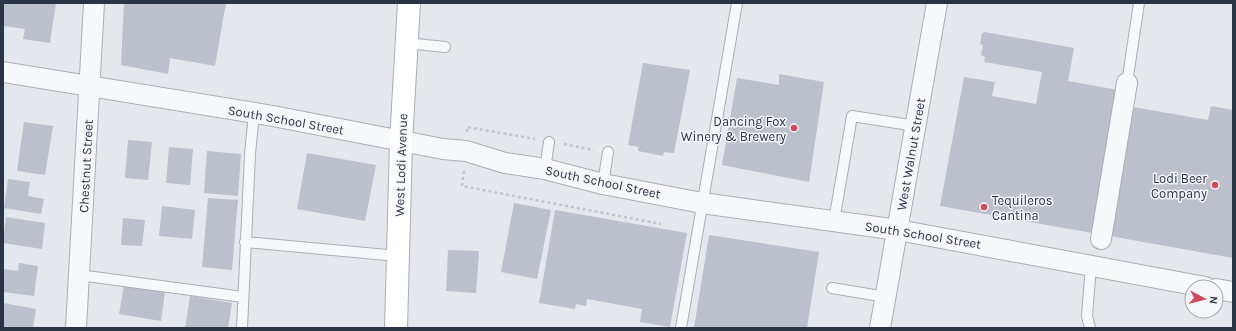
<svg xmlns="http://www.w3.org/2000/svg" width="1236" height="331" font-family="Karla,sans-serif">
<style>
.building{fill:#bbc0ca}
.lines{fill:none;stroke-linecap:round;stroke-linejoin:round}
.lane-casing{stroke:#a9aeb7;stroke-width:12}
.street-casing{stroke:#a9aeb7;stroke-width:22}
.secondary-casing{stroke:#a9aeb7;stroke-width:24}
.path{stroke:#c2c5cb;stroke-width:2.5;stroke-dasharray:3 3;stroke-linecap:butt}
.lane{stroke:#f7f8fa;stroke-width:10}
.street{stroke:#f7f8fa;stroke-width:20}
.secondary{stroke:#fff;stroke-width:22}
.poi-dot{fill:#d1495b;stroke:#f4f6f9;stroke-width:1.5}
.labels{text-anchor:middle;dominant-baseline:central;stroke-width:3;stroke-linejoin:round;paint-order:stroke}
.street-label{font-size:13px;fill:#2b3445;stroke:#f4f6f9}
.poi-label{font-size:13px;fill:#2b3445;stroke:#f4f6f9;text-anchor:end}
</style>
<rect width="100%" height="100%" fill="#e4e7ec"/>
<path class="building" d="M 3,3 L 56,3 L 50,43 L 23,39 L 25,29 L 3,26 Z
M 124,3 L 226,3 L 215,66 L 170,58 L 168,74 L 121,65 Z
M 985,32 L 1074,48 L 1068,81 L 1118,90 L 1092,233 L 940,206 L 964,77 L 995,82 L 992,96 L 1036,104 L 1042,72 L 984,62 L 985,57 L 981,55 L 983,45 L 980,44 L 982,33 Z
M 643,63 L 690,70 L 674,153 L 664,152 L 663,156 L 638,151 L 638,147 L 628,145 Z
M 779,74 L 824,82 L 809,182 L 722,165 L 737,78 L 779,85 Z
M 1211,106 L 1233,110 L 1233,258 L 1110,236 L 1133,107 L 1208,120 Z
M 24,122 L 53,126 L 45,175 L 17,171 Z
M 128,140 L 152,142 L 148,180 L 125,178 Z
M 169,147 L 193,149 L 190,185 L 166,183 Z
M 207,151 L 241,154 L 238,196 L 204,193 Z
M 307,153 L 376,165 L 365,221 L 297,209 Z
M 8,179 L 30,182 L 28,196 L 44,199 L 41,214 L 4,208 Z
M 208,198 L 238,200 L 232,270 L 202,267 Z
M 514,203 L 551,210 L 537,279 L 501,272 Z
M 162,206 L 195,210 L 192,239 L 159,236 Z
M 555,210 L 687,233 L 670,327 L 640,322 L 642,309 L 587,299 L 586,306 L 576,304 L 575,309 L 539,303 Z
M 6,217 L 45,223 L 42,249 L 3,243 Z
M 123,218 L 145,220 L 142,246 L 121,245 Z
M 709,235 L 819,252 L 807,328 L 694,328 Z
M 448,250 L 479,251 L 476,293 L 446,291 Z
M 19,263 L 38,266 L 34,296 L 3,292 L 3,269 L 18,271 Z
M 124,285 L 165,292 L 161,321 L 119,314 Z
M 190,296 L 232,303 L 228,328 L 185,328 Z
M 3,303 L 36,309 L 33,328 L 3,328 Z"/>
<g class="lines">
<g class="lane-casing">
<path id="lane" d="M 406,43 L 445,47
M 1127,83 L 1139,3
M 545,169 L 549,142
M 603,184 L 608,152
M 834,221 L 852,116 L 916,126
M 245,242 L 398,256
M 79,275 L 243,297
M 832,288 L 886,297
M 242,328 L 250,154 L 254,114
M 681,328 L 737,3
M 1090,328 L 1087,316 L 1091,265"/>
</g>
<g class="street-casing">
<path id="street" d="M 3,72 L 273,116 L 443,149 L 466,151 L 505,163 L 545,169 L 603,184 L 702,203 L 898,230 L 1205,287
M 1101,239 L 1127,83
M 1216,289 L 1233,292
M 76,328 L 94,3
M 880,328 L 937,3"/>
</g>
<g class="secondary-casing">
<path id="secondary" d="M 396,328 L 401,142 L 409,3"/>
</g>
<path class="path" d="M 467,132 L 467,127 L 535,139
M 564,144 L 594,150
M 464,171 L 462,186 L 661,224"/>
<use href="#lane" class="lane"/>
<use href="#street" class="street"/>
<use href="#secondary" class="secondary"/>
</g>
<g class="poi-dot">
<circle cx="794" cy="128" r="4"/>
<circle cx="1215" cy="185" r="4"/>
<circle cx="984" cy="207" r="4"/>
</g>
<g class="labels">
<g class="street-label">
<text transform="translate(286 120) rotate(10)">South School Street</text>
<text transform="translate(911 154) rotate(-80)">West Walnut Street</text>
<text transform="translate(401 165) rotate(-88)">West Lodi Avenue</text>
<text transform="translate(86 166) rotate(-87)">Chestnut Street</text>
<text transform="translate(603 182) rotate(12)">South School Street</text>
<text transform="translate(923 235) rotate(9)">South School Street</text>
</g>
<g class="poi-label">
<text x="786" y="121">Dancing Fox<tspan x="786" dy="15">Winery &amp; Brewery</tspan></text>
<text x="1207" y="178">Lodi Beer<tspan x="1207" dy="15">Company</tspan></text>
<text x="992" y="200" text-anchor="start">Tequileros<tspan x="992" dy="15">Cantina</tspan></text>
</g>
</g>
<rect width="1236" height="331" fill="none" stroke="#2b3445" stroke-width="8"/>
<g transform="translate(1204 299) rotate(97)"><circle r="19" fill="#f4f6f9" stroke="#a4a8b1"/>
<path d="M0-3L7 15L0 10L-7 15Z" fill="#d1495b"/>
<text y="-6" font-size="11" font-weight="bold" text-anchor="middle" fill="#2b3445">N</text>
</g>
</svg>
